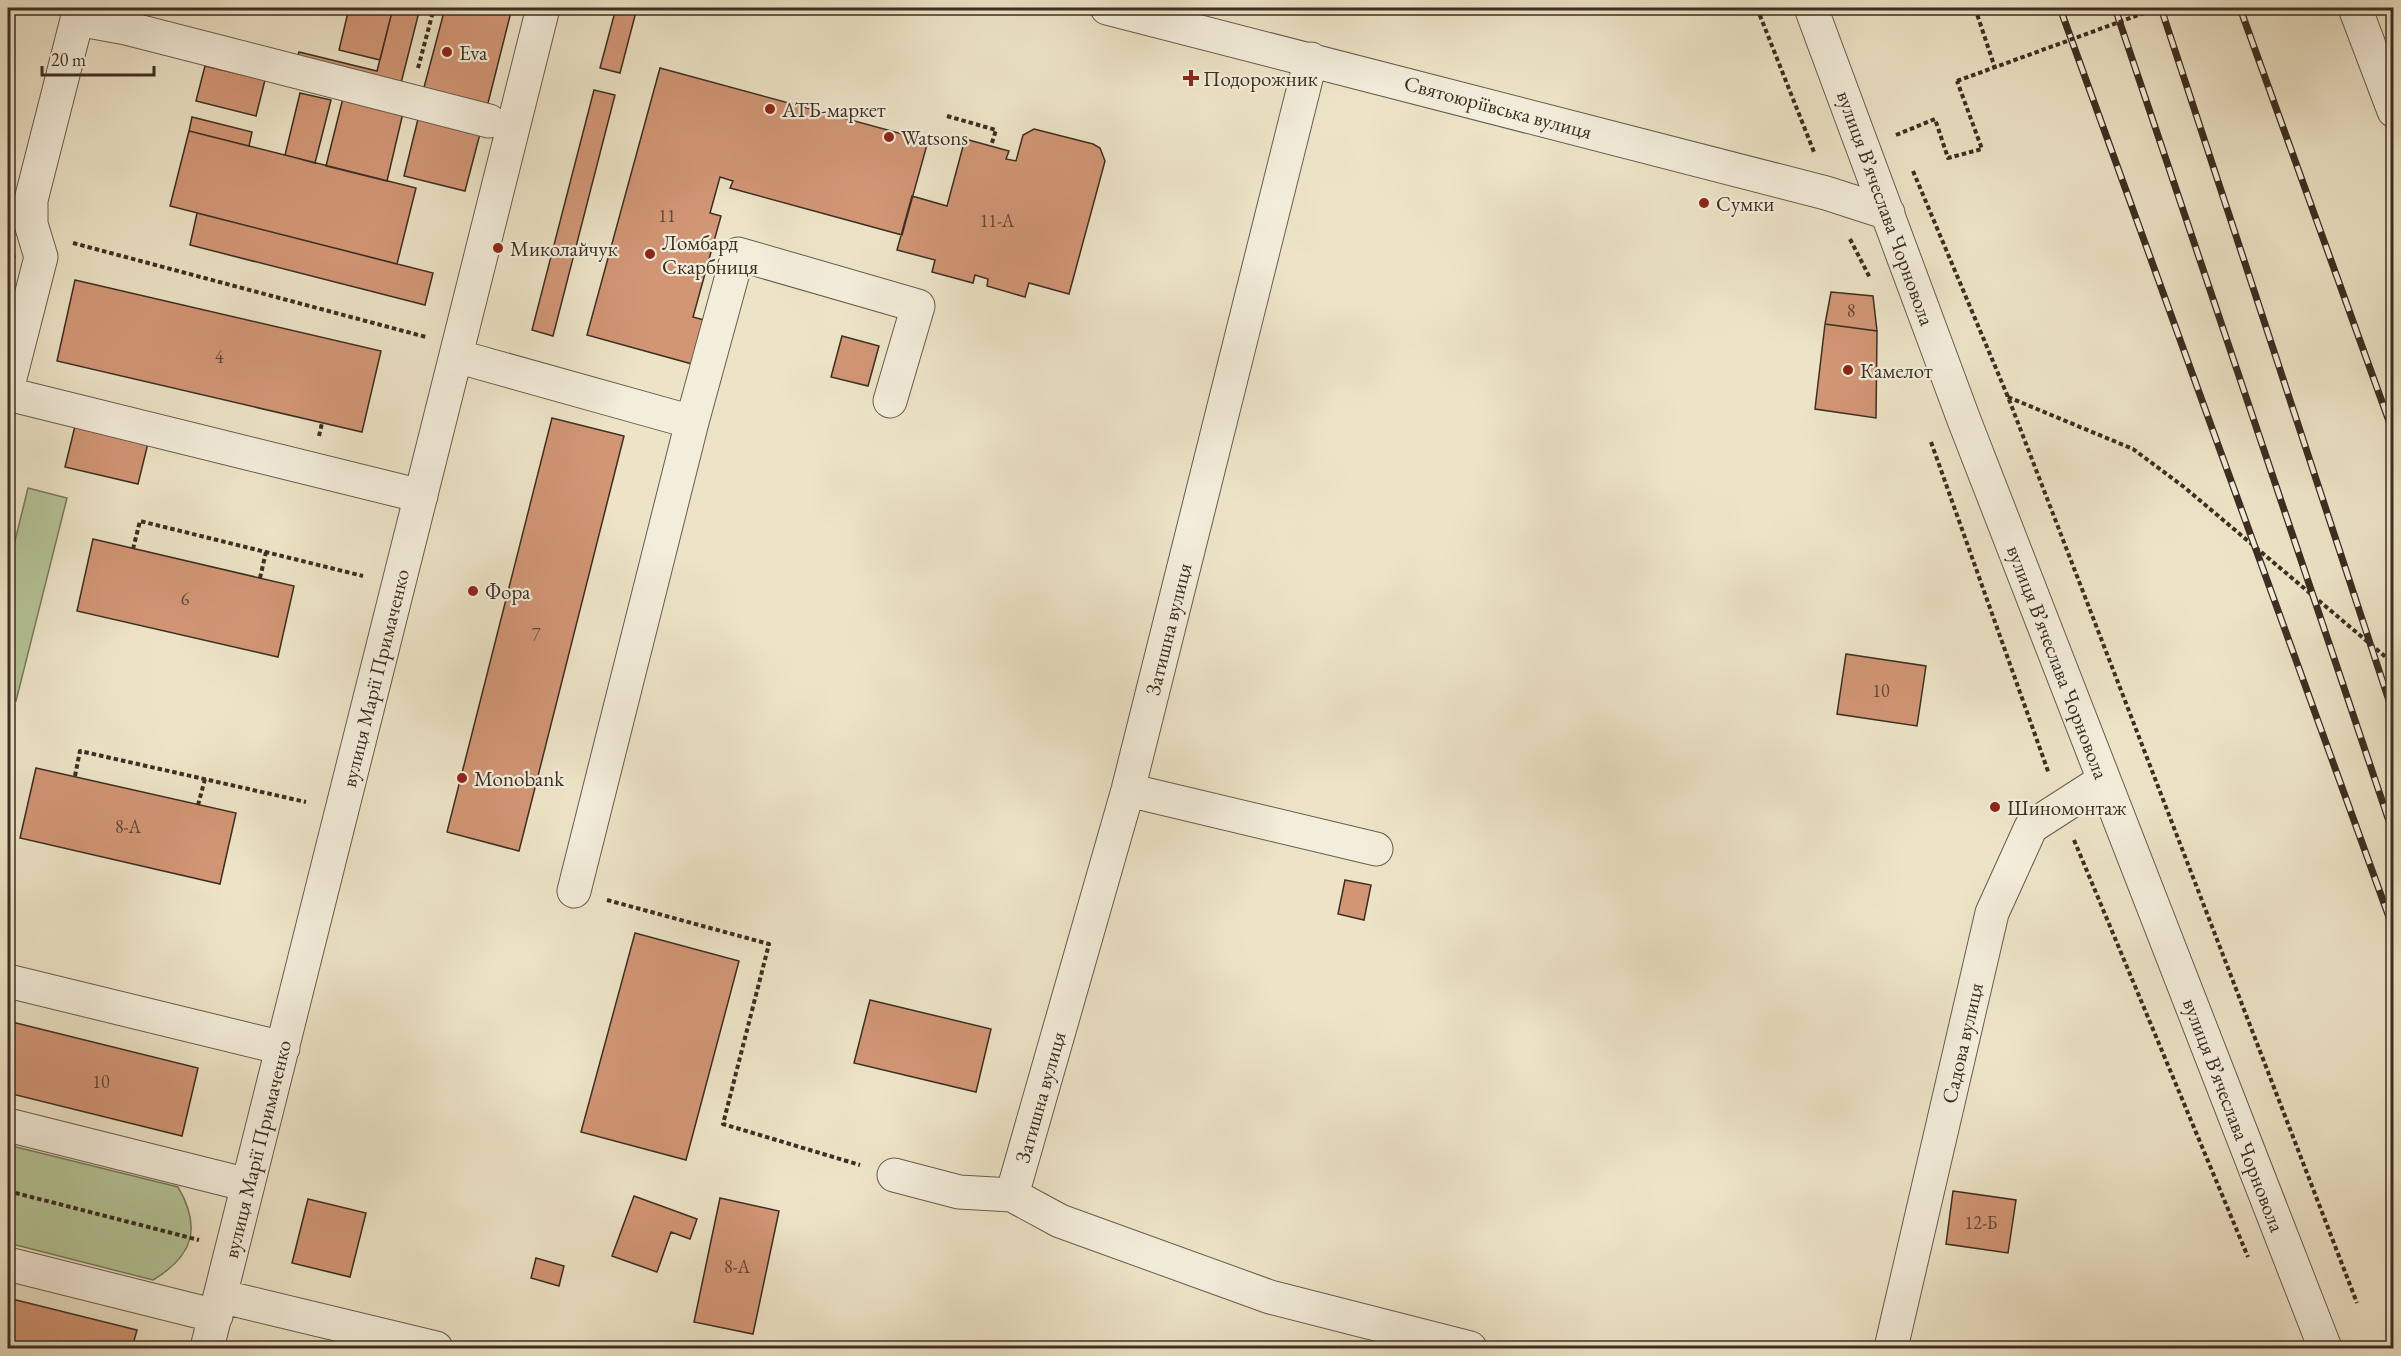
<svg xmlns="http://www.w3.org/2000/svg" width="2401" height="1356" font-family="'EB Garamond',serif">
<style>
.green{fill:#b5c598;stroke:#787a5e;stroke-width:1.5}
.building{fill:#d29675;stroke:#3b2e23;stroke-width:1.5}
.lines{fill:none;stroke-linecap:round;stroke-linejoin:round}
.minor-casing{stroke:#685c4c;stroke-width:35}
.path{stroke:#3b2e23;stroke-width:4;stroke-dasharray:4.5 3;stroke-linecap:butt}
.minor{stroke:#f3eddb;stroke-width:33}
.rail-casing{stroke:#3b2e23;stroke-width:7}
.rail{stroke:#f3eddb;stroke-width:4.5;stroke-dasharray:14;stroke-linecap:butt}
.path-bridge{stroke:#3b2e23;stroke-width:4;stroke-dasharray:4.5 3;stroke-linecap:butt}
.poi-dot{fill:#8f2418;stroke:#f3eddb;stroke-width:2}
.labels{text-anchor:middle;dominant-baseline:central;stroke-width:4.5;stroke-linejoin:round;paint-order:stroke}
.number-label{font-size:18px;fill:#614838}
.poi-label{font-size:21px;fill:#3b2e23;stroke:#f3eddb;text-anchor:start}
.street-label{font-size:21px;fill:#3b2e23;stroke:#f3eddb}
</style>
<rect width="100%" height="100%" fill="#ede4c7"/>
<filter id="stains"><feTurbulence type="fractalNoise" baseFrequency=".00333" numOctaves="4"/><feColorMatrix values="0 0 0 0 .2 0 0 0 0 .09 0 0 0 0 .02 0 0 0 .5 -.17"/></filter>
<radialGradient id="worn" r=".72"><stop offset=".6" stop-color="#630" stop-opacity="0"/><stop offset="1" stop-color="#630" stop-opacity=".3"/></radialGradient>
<path class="green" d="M 28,488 L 67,498 L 16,701 L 8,698 L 8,569 Z
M 8,1145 L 178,1187 C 202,1228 193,1256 153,1280 L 8,1243 Z"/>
<path class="building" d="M 349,8 L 393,8 L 380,60 L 339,50 Z
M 393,8 L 420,8 L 399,91 L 295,65 L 299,52 L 377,71 Z
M 445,8 L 512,8 L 486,111 L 422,95 Z
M 616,8 L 637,8 L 620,73 L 600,68 Z
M 205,66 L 265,80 L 256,116 L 196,101 Z
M 660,68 L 928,141 L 902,235 L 730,188 L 733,181 L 720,177 L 710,213 L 721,216 L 693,317 L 704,320 L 692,364 L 587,335 Z
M 594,90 L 615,95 L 553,336 L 532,330 Z
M 300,93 L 331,100 L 315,163 L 285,155 Z
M 343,98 L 403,113 L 387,181 L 326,166 Z
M 419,115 L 481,130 L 465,191 L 404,176 Z
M 192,117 L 252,132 L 249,146 L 189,131 Z
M 1034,129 L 1093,144 L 1100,148 L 1105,161 L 1069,294 L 1029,283 L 1025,297 L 987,286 L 988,279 L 975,275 L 973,283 L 932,272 L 935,260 L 897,250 L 912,196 L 947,206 L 965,139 L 1009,151 L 1006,159 L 1016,161 L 1023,135 Z
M 189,131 L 416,188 L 397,264 L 170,206 Z
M 197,213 L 433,273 L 425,305 L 190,245 Z
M 8,254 L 15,256 L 8,288 Z
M 75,280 L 381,351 L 362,432 L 57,361 Z
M 1831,292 L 1873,296 L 1877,331 L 1825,324 Z
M 1825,324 L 1877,331 L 1876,418 L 1815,409 Z
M 842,336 L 879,346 L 868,386 L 831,377 Z
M 552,418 L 624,436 L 519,851 L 447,832 Z
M 76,422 L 149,439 L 138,484 L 65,467 Z
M 93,539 L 294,586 L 278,657 L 77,611 Z
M 1846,654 L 1926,666 L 1917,726 L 1837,714 Z
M 36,768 L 236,813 L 220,884 L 20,838 Z
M 1345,880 L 1371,885 L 1364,920 L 1338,914 Z
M 635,933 L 739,961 L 686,1160 L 581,1132 Z
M 870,1000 L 991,1029 L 976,1092 L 854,1063 Z
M 8,1021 L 198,1068 L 182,1136 L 8,1093 Z
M 1953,1191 L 2016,1200 L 2008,1253 L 1946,1244 Z
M 634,1196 L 697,1219 L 690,1239 L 671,1232 L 657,1272 L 612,1256 Z
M 720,1198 L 779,1211 L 753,1334 L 694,1322 Z
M 308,1199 L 366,1213 L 350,1277 L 292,1263 Z
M 536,1258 L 564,1266 L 559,1286 L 531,1278 Z
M 8,1298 L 137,1330 L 132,1348 L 8,1348 Z"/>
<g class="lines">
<g class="minor-casing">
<path id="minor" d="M 1107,8 L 1826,193 L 1888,213
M 1811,8 L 1964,420 L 2325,1348
M 2355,8 L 2394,111
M 77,19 L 126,28 L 489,121
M 456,356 L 692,422 L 574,891
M 8,386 L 41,257 L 31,224 L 31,200 L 80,8
M 8,394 L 421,496
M 692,422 L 738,254 L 918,306 L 890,401
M 1128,790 L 1376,849
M 8,981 L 283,1048
M 8,1125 L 248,1185
M 894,1175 L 959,1192 L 1012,1195 L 1060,1221 L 1270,1297 L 1470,1348
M 1012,1195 L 1128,790 L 1311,59
M 8,1264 L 216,1316
M 220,1296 L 436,1348
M 207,1348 L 543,8
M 1891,1348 L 1992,913 L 2031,827 L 2104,780"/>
</g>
<path class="path" d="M 1757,8 L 1814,152
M 1975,8 L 1995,68
M 2142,8 L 2144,13 L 2160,8
M 418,68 L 434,8
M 947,116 L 996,130 L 991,146
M 1896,135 L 1935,119 L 1948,158 L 1982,149 L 1957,81
M 1913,171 L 2008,397 L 2357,1303
M 1850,239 L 1870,278
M 73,243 L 426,337
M 2008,397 L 2133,449 L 2184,487 L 2394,664
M 319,436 L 322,423
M 1931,442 L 2049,774
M 133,549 L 140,521 L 363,576
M 260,578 L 266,552
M 75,776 L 80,751 L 306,802
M 198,805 L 205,779
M 2074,840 L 2248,1257
M 607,900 L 769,944 L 723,1124 L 860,1165
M 8,1191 L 199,1240"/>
<use href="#minor" class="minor"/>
<g class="rail-casing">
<path id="rail" d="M 2060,8 L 2394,931
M 2115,8 L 2394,836
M 2161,8 L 2394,716
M 2240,8 L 2394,435"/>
</g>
<use href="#rail" class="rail"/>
<path class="path-bridge" d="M 1957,81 L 2144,13"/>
</g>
<g class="poi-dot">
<circle cx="447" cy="52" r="6"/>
<path d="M1188 69h6v6h6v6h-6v6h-6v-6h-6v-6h6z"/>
<circle cx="770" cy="109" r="6"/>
<circle cx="889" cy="137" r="6"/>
<circle cx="1704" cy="203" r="6"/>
<circle cx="498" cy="248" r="6"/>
<circle cx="650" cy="254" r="6"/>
<circle cx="1848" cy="370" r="6"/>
<circle cx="473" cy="591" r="6"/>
<circle cx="462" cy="778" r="6"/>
<circle cx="1995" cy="807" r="6"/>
</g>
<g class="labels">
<g class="number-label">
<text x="667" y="215">11</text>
<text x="997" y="220">11-А</text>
<text x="1851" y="310">8</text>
<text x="219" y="356">4</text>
<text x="185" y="598">6</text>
<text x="536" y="634">7</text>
<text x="1881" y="690">10</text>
<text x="128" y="826">8-А</text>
<text x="101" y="1081">10</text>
<text x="1981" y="1222">12-Б</text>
<text x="737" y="1266">8-А</text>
</g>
<g class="poi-label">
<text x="459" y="52">Eva</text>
<text x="1203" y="78">Подорожник</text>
<text x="782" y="109">АТБ-маркет</text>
<text x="901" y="137">Watsons</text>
<text x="1716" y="203">Сумки</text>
<text x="662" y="242">Ломбард<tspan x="662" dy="24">Скарбниця</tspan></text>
<text x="510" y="248">Миколайчук</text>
<text x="1860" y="370">Камелот</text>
<text x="485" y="591">Фора</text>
<text x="474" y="778">Monobank</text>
<text x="2007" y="807">Шиномонтаж</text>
</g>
<g class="street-label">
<text transform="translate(1498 107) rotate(15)">Святоюріївська вулиця</text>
<text transform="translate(1886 208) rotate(70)">вулиця Вʼячеслава Чорновола</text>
<text transform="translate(1168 629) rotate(-76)">Затишна вулиця</text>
<text transform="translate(2058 662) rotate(69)">вулиця Вʼячеслава Чорновола</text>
<text transform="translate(375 678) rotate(-76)">вулиця Марії Примаченко</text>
<text transform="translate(1962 1043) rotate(-77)">Садова вулиця</text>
<text transform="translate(1040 1097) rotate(-74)">Затишна вулиця</text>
<text transform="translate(2234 1115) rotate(69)">вулиця Вʼячеслава Чорновола</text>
<text transform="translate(257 1149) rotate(-76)">вулиця Марії Примаченко</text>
</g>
</g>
<rect width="2401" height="1356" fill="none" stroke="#ede4c7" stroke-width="30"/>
<rect x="9" y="9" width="2383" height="1338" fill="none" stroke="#3b2e23" stroke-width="3"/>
<rect x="15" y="15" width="2371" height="1326" fill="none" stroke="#3b2e23" stroke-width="1.5"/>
<path d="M42 66v9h112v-9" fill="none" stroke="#3b2e23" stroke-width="3"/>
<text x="51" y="66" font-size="18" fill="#3b2e23" stroke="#f3eddb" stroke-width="4.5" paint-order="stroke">20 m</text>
<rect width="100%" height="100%" filter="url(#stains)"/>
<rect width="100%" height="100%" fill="url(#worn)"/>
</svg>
